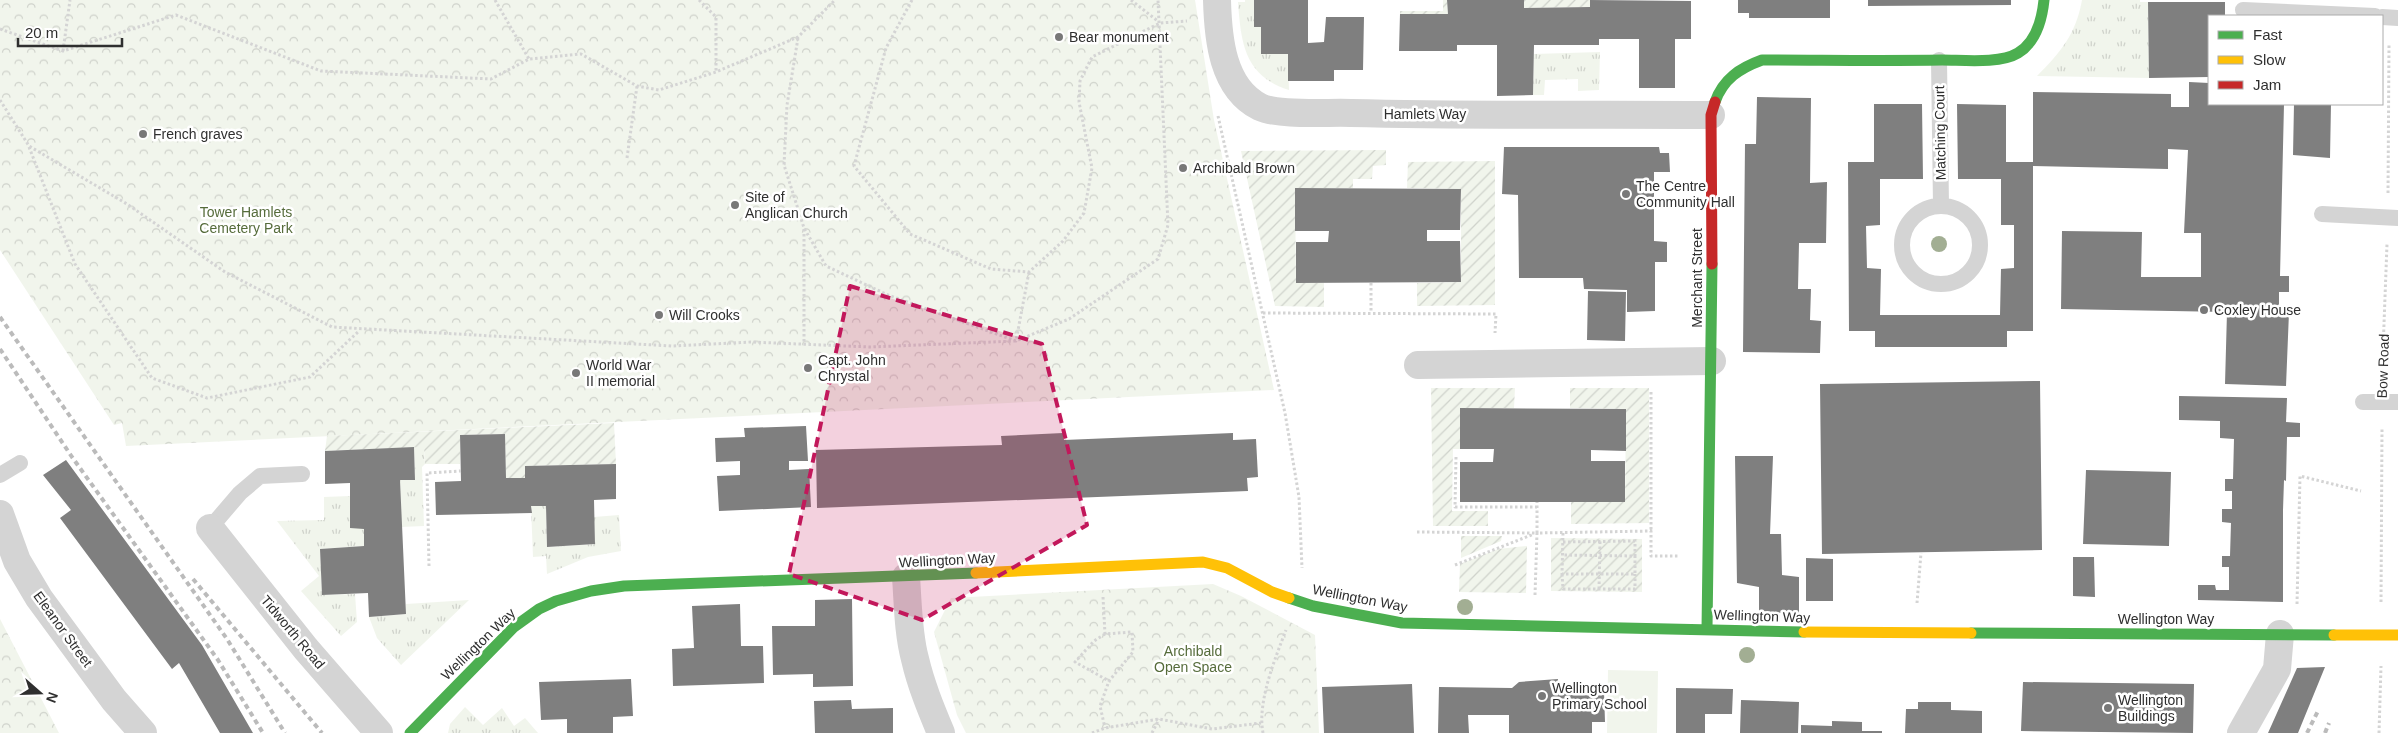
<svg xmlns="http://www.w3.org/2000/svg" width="2398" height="733" font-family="Helvetica,sans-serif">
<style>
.grass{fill:url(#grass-tufts)}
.park{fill:url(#park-crowns)}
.garden{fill:url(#garden-furrows)}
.pitch{fill:#f1f5ec}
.building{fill:#7f7f7f}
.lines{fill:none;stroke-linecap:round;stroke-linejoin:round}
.path{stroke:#d4d4d4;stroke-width:3;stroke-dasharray:2.5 2.5;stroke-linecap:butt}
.lane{stroke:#d4d4d4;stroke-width:16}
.street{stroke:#d4d4d4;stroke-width:28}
.fast{stroke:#4caf50;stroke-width:11}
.slow{stroke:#ffc107;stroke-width:11}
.jam{stroke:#c62828;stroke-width:11}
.rail{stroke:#bbb;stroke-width:4;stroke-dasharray:5 4;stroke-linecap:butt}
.tree{fill:#a2ae93}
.marked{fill:#c2185b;fill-opacity:0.2;stroke:#c2185b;stroke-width:4;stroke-dasharray:10 6;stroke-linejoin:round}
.poi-dot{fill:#787878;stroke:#fff;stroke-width:2}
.labels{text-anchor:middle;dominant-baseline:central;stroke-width:5;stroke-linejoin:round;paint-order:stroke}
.poi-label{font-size:14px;fill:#2f2f2f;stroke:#fff;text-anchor:start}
.street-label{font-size:14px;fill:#2f2f2f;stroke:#fff}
.park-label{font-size:14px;fill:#566c3b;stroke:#fff}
</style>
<defs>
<pattern id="grass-tufts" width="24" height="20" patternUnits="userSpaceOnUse" patternTransform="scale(1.25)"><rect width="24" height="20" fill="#f1f5ec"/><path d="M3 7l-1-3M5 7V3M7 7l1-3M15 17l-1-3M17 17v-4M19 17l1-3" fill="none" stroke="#cfd2cb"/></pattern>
<pattern id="park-crowns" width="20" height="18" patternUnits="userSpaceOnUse" patternTransform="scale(1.25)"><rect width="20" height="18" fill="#f1f5ec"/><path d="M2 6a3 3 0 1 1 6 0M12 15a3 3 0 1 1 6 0" fill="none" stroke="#cfd2cb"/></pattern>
<pattern id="garden-furrows" width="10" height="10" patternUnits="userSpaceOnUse" patternTransform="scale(1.25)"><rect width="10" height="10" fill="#f1f5ec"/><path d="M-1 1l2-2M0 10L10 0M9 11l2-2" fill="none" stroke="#cfd2cb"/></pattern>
</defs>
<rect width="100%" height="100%" fill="#fff"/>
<path class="grass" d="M 1245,0 L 1254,0 L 1254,27 L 1261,27 L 1261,54 L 1288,54 L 1289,90 C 1245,76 1241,44 1238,2 L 1245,2 Z
M 2082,0 L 2140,0 L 2140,2 L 2148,2 L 2149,78 L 2037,76 C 2061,52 2076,34 2082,0 Z
M 1600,52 L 1599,90 L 1578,91 L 1578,79 L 1545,80 L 1544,95 L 1533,95 L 1534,54 Z
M 414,447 L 424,447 L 425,464 L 422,467 L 424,526 L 401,527 L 400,480 L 415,480 Z
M 350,496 L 364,529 L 364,546 L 320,549 L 322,595 L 355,594 L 357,622 L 341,636 L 301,591 L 319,576 L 277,521 L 324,520 L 324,497 Z
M 531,506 L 546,506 L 547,547 L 595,544 L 594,517 L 619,515 L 621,551 L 588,557 L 547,574 L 546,556 L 533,557 Z
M 469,600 L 401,665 L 377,638 L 369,617 L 406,614 L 406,604 Z
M 465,707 L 483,725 L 502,708 L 514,726 L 525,718 L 538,733 L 448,733 L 450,724 Z"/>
<path class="park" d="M 0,0 L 1195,0 L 1214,120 L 1274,390 L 126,446 L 122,423 L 114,425 L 0,250 Z
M 1213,584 L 1241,596 L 1315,635 L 1319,733 L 966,733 L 957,715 L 934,632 L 951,598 Z
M 0,619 L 59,733 L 0,733 Z"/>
<path class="garden" d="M 1443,0 L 1447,0 L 1448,14 L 1400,14 L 1400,11 L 1443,11 Z
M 1524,0 L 1590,0 L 1590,7 L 1524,8 Z
M 1386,150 L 1386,165 L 1373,166 L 1372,179 L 1353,179 L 1353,188 L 1295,188 L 1296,283 L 1324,283 L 1324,307 L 1275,306 L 1241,151 Z
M 1495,161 L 1495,305 L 1417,306 L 1417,283 L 1461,282 L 1461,189 L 1407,188 L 1408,162 Z
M 1431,388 L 1515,388 L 1514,408 L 1460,408 L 1460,449 L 1453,449 L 1452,511 L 1488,511 L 1488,526 L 1433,526 Z
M 1570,388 L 1649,388 L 1649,523 L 1571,524 L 1571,502 L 1625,502 L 1626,409 L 1570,408 Z
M 614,423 L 616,464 L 526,466 L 525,478 L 506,478 L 505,434 L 460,435 L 460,464 L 425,464 L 424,447 L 325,451 L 327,436 Z
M 1461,536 L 1502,536 L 1501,541 L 1461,558 Z
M 1551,538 L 1642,539 L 1642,592 L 1551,591 Z
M 1527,546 L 1526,593 L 1459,592 L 1460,564 L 1498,549 Z"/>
<path class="pitch" d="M 1608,670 L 1658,671 L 1657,733 L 1607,733 Z"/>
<path class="building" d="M 1254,0 L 1308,0 L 1308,43 L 1324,42 L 1326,17 L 1364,17 L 1363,70 L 1334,70 L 1334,81 L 1288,81 L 1288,54 L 1261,54 L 1261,27 L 1254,27 Z
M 1447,0 L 1524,0 L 1524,8 L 1590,7 L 1590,0 L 1691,1 L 1691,39 L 1675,39 L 1675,88 L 1639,88 L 1639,39 L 1599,39 L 1599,45 L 1534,45 L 1533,95 L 1497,96 L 1497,45 L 1457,45 L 1457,51 L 1399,51 L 1400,14 L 1448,14 Z
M 1738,0 L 1830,0 L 1830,18 L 1749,18 L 1749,13 L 1738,13 Z
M 1868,0 L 2011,0 L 2011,5 L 1868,6 Z
M 2148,2 L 2225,2 L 2225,16 L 2209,16 L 2209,77 L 2149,78 Z
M 2189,82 L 2209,83 L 2209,104 L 2284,104 L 2280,276 L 2289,276 L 2289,292 L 2279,292 L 2279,311 L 2289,312 L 2286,386 L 2225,384 L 2227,312 L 2061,309 L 2062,231 L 2142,232 L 2141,277 L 2201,277 L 2201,233 L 2184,233 L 2188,150 L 2168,149 L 2168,169 L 2033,166 L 2033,331 L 2007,331 L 2007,347 L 1875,347 L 1875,331 L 1849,331 L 1848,162 L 1874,162 L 1874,104 L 1922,104 L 1923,179 L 1880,179 L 1880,225 L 1866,226 L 1867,268 L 1881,269 L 1880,315 L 2000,315 L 2001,269 L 2014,268 L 2014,225 L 2001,225 L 2001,179 L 1958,179 L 1957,104 L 2006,105 L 2006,162 L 2033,162 L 2033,92 L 2171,94 L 2171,107 L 2189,107 Z
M 1757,97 L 1811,98 L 1810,183 L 1827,182 L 1826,243 L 1799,243 L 1798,289 L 1811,289 L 1810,320 L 1821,321 L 1820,353 L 1743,352 L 1745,144 L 1756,144 Z
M 2294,104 L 2331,104 L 2330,158 L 2293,155 Z
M 1504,147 L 1659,147 L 1660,153 L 1669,153 L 1670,172 L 1654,172 L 1654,241 L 1667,242 L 1667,262 L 1655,262 L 1655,311 L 1627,312 L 1627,290 L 1584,289 L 1583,278 L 1519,278 L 1518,195 L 1502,194 Z
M 1295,188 L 1461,189 L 1460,230 L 1427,230 L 1427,241 L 1460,241 L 1461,282 L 1296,283 L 1296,242 L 1328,242 L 1329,231 L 1295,231 Z
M 1588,291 L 1626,292 L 1625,341 L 1587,340 Z
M 2040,381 L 2042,550 L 1822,554 L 1820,384 Z
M 2179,396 L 2287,398 L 2286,422 L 2300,423 L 2300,437 L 2287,437 L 2286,481 L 2284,480 L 2283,510 L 2283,602 L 2198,600 L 2198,585 L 2215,585 L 2216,590 L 2229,590 L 2229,567 L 2222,567 L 2222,556 L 2230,556 L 2231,523 L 2222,522 L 2222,509 L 2232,509 L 2232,491 L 2225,491 L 2225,479 L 2233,479 L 2234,439 L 2220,438 L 2220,421 L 2179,420 Z
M 1460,408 L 1626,409 L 1626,451 L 1591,450 L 1591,461 L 1625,461 L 1625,502 L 1460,502 L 1460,462 L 1493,462 L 1494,449 L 1460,449 Z
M 806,426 L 808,461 L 789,461 L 789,470 L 809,469 L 811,507 L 719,511 L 717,476 L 740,475 L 740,461 L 716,462 L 715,438 L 745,437 L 744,428 Z
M 1063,433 L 1064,440 L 1233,433 L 1233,440 L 1256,439 L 1258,477 L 1247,478 L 1248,491 L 817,508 L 816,450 L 1002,445 L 1001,436 Z
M 505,434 L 506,478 L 525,478 L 525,466 L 616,464 L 616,499 L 594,500 L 595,544 L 547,547 L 546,506 L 531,506 L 532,513 L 436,515 L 435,482 L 461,481 L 460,435 Z
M 414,447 L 415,480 L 400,480 L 406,614 L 369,617 L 368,593 L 322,595 L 320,549 L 364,546 L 364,529 L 350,528 L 350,483 L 325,484 L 325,451 Z
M 1735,456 L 1773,456 L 1770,534 L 1781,534 L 1782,575 L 1799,577 L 1799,614 L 1759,611 L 1759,587 L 1737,583 Z
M 66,460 L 202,645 L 253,733 L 220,733 L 179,663 L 172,669 L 60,518 L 71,510 L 43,475 Z
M 2086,470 L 2171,472 L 2169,546 L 2083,544 Z
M 2073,557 L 2094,557 L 2095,597 L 2073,596 Z
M 1806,558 L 1833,559 L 1833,601 L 1806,601 Z
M 852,599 L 853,686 L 813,687 L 813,674 L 773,675 L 772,626 L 815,626 L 815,600 Z
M 740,604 L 741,646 L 763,646 L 764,683 L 673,686 L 672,649 L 694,648 L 692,606 Z
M 2325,667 L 2298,733 L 2268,733 L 2297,668 Z
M 631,679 L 633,716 L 613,717 L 613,733 L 567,733 L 567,719 L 541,720 L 539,682 Z
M 1558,679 L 1557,689 L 1604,691 L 1605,722 L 1592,722 L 1592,733 L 1509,733 L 1509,715 L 1468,715 L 1469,733 L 1438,733 L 1439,687 L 1512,688 L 1519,682 Z
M 2023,682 L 2194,684 L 2193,733 L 2021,731 Z
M 1412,684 L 1414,733 L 1324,733 L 1322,687 Z
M 1676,688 L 1733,689 L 1732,714 L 1705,714 L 1705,733 L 1676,733 Z
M 851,700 L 852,709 L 893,708 L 893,733 L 815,733 L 814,701 Z
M 1741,700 L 1799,702 L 1798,733 L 1740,733 Z
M 1918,702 L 1951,702 L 1951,710 L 1982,711 L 1982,733 L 1905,733 L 1906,709 L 1918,709 Z
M 1832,721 L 1862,722 L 1862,731 L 1882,731 L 1882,733 L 1801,733 L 1801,725 L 1832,726 Z"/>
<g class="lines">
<path class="path" d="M 495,0 L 529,59
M 699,0 L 716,17 L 716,72
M 912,0 L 886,48 L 854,166 L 910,234 L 991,269 L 1029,272 L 1063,241 L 1084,213 L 1092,168 L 1079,102 L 1080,81 L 1092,57 L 1160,23 L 1187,21
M 1131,0 L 1159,22
M 0,29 L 63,51 L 176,15 L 321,71 L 491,79 L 529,59 L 581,54 L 637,86 L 659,90 L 716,72 L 798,37 L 835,0
M 798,38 L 787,105 L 784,165 L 804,228 L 826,266 L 888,295 L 1016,341 L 1029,272
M 63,51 L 70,0
M 0,100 L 29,146 L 127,204 L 225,272 L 332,327 L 672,346 L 751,342 L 870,347 L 1016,341 L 1069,319 L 1158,259 L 1168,225 L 1158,0
M 1218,116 L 1285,413 L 1299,497 L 1302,568
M 29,147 L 75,264 L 152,378 L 207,398 L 310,377 L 359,331
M 627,158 L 637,86
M 2388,193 L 2389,44
M 804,229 L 804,344
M 1371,283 L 1371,313
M 1263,313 L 1496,314 L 1495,333
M 2382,377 L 2387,244
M 1651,392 L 1651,531
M 1456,457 L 1455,507 L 1537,507
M 1417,532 L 1537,533 L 1537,502
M 1563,533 L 1562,574 L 1635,574 L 1635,556 L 1563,555
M 1563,542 L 1635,541 L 1635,556
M 1455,565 L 1534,534
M 429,566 L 427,473 L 461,471
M 1562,574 L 1563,589 L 1635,589 L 1635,574
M 1599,589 L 1600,541
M 1535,595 L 1537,533 L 1651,531 L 1651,556 L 1678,556
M 1103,597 L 1105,634 L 1132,632 L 1133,652 L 1109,681 L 1100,706 L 1105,728
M 2381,602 L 2382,429
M 1917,603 L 1921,553
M 2297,604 L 2300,476 L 2361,491
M 1105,634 L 1094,641 L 1075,662 L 1109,681
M 1092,733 L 1105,728 L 1159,719 L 1212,729 L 1261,723
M 1152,733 L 1159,719
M 1263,733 C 1257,702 1275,659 1286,630
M 2379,733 L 2381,666"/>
<path class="lane" d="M 2243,10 L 2375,16
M 2382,17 L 2398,18
M 1939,60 L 1941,206
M1902 245a39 39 0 1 1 78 0a39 39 0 1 1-78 0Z
M 2322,214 L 2398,218
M 2363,402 L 2398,402
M 0,475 L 20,463
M 210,528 L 240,493 L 260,476 L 302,474"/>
<path class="street" d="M 1217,0 C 1218,38 1222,88 1260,107 C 1279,116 1329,112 1351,113 C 1471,116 1591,114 1711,115
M 1418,365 L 1712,361
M 0,514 L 17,561 L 39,598 L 114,700 L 143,733
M 210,528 L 306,649 L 379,733
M 906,577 C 908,604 908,633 915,659 C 921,685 931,709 941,733
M 2241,733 L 2277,669 L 2280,634"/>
<path class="fast" d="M 1715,102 C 1723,79 1740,68 1762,60 C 1822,60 1882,61 1942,60 C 1963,60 2000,64 2018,53 C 2036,42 2042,20 2044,0
M 1289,598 L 1313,606 L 1402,623 L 1804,632
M 1707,629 L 1712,264
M 1971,633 L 2334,635
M 410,733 L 514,627 L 539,609 L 556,601 L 591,591 L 624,586 L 976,573"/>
<path class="slow" d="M 976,573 L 1203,562 L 1227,568 L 1272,592 L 1289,598
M 1804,632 L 1971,633
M 2334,635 L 2398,635"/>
<path class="jam" d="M 1712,264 L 1711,115 L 1715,102"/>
<path class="rail" d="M 0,317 L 227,639 L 285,733
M 0,349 L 72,457 L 218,660 L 263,733
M 193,579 L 322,733
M 2307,733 L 2318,711
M 2325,733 L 2329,723"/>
</g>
<g class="tree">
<circle cx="1939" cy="244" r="8"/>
<circle cx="1465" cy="607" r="8"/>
<circle cx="1747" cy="655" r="8"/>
</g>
<path class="marked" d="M 850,286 L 1042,344 L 1087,525 L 922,620 L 789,574 Z"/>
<g class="poi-dot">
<circle cx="1059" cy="37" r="5"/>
<circle cx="143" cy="134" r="5"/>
<circle cx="1183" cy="168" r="5"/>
<circle cx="1626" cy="194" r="5"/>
<circle cx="735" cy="205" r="5"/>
<circle cx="2204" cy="310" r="5"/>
<circle cx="659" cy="315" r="5"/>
<circle cx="808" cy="368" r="5"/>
<circle cx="576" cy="373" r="5"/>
<circle cx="1542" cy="696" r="5"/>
<circle cx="2108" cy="708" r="5"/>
</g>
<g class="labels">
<g class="poi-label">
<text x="1069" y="37">Bear monument</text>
<text x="153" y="134">French graves</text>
<text x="1193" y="168">Archibald Brown</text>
<text x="1636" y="186">The Centre<tspan x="1636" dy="16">Community Hall</tspan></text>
<text x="745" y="197">Site of<tspan x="745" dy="16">Anglican Church</tspan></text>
<text x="2214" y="310">Coxley House</text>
<text x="669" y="315">Will Crooks</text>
<text x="818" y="360">Capt. John<tspan x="818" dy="16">Chrystal</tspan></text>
<text x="586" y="365">World War<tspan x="586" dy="16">II memorial</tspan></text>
<text x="1552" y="688">Wellington<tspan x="1552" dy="16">Primary School</tspan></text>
<text x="2118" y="700">Wellington<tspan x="2118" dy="16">Buildings</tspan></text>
</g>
<g class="street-label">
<text x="1425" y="114">Hamlets Way</text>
<text transform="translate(1940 133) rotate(-91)">Matching Court</text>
<text transform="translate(1697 278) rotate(-90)">Merchant Street</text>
<text transform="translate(2383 366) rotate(-88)">Bow Road</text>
<text transform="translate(947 560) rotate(-3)">Wellington Way</text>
<text transform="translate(1360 598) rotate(11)">Wellington Way</text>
<text transform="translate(1762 616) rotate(2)">Wellington Way</text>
<text x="2166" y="619">Wellington Way</text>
<text transform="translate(63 629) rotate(54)">Eleanor Street</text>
<text transform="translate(293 632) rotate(50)">Tidworth Road</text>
<text transform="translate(478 644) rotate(-44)">Wellington Way</text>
</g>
<g class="park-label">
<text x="246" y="212">Tower Hamlets<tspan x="246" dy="16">Cemetery Park</tspan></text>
<text x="1193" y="651">Archibald<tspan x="1193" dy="16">Open Space</tspan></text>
</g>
</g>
<rect x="2208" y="15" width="175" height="90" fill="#ffffff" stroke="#acacac"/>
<rect x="2218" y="31" width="25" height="8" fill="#4caf50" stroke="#acacac"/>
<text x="2253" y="40" font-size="15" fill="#2f2f2f">Fast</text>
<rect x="2218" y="56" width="25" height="8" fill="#ffc107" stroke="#acacac"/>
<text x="2253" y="65" font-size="15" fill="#2f2f2f">Slow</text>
<rect x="2218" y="81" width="25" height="8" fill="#c62828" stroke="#acacac"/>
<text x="2253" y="90" font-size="15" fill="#2f2f2f">Jam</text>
<g transform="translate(40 693) rotate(110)" stroke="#ffffff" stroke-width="4" paint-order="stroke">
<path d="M0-4L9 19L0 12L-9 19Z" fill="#2f2f2f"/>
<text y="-8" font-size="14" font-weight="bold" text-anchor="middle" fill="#2f2f2f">N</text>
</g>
<path d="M18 38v8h104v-8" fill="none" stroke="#2f2f2f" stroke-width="2.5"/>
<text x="25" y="38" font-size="15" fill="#2f2f2f" stroke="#ffffff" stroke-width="4" paint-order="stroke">20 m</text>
</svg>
